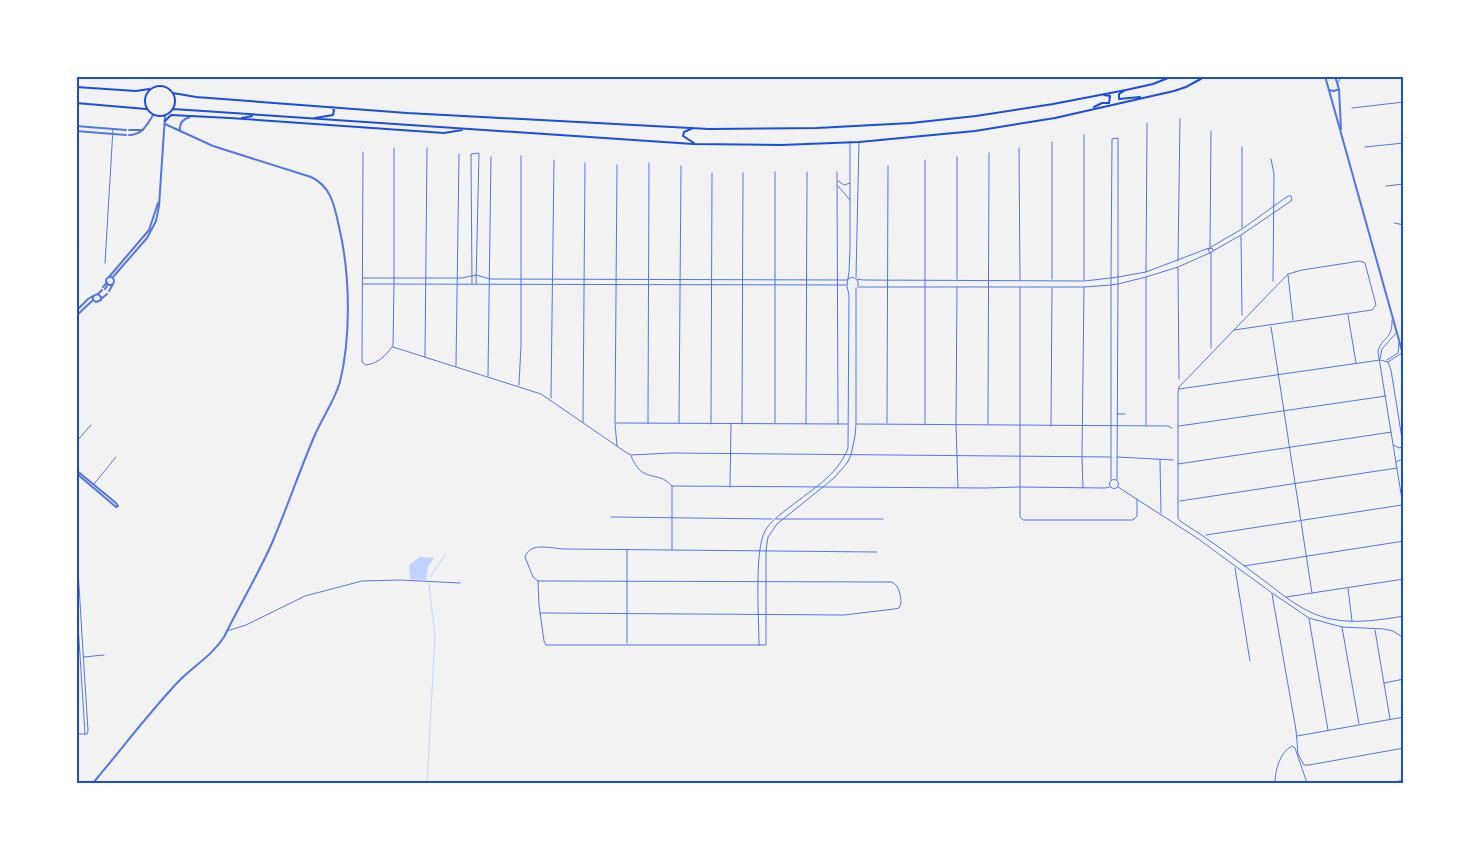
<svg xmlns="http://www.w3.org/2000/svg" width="1480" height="859" font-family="Manrope,sans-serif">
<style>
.water{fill:#bfd3fe}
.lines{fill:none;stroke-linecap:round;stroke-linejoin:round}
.stream{stroke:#bfd3fe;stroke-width:1}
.minor{stroke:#5277de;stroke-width:1}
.tertiary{stroke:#5277de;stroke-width:2}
.primary{stroke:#1d4ed8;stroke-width:2}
.neatline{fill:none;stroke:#1d4ed8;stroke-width:2}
</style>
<rect width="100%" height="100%" fill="#f2f2f2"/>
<path class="water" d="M 420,557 L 434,558 L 428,567 L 426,580 L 410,579 L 409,565 Z"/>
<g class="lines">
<path class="stream" d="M 430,577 L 445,555
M 427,783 L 435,636 L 429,585"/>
<path class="minor" d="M 1337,84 L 1342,76
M 1352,108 L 1404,102
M 1084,135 L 1084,280
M 1242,147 L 1242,228
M 1365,147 L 1404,143
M 1019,148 L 1020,280
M 363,152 L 362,362 L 366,365 C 379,363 385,356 392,347
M 957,157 L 957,279
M 1271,159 L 1274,174 L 1273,281
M 617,165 L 615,423 L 617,446
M 775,172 L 775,423
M 837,172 L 838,424
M 838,181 L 844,185 L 850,183
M 838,186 L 850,200
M 1386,186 L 1404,184
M 1394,223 L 1404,225
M 1241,236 L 1242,315
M 76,247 L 79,244
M 1211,247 L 1242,229 L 1288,196 L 1291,196 L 1292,198 L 1291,201 L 1241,235 L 1213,251
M 1210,248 L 1211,131
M 1178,261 L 1180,119
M 105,263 L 113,129
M 1178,268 L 1179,379
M 1146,272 L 1147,123
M 1288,275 L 1293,320
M 856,277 L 859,142
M 363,278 L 462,278 L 476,275 L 490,279 L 847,280
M 848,279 L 853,277 L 858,281 L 858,286
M 857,279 L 863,280 L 1084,281 L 1111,278 L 1112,139 L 1118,138 L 1118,277 L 1146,272 L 1209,248
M 1052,279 L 1052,142
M 363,284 L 847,285
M 472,284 L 471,154 L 479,153 L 476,284
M 847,285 L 849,272 L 850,249 L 850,142
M 858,287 L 1084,287 L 1111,285 L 1118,284 L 1118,277 L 1111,278 L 1111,480
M 957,287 L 956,425 L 958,488
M 1020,287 L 1020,517 L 1023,520 L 1133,520 L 1137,516 L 1137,499
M 1348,315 L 1356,363
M 1392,320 C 1393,340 1381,337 1378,352 L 1404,512
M 1271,327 L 1312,593
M 1234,330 L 1372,310 L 1376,305 L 1365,263 L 1360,261 L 1302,270 L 1288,274 L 1179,387 L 1178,393 L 1178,518 L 1180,521 C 1209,539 1235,559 1262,579 C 1283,595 1305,614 1331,619 C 1355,624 1380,620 1404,616
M 393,347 L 541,394 L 627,453 L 631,455 L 671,453 L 1111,457
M 393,347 L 394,284 L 394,148
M 1211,348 L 1211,253
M 425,357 L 427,148
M 1380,359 L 1382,349 L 1397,332
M 1387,360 L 1398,353 L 1399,343
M 1388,362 L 1391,370 L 1404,451
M 456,366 L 459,154
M 488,376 L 491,157
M 519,385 L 521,345 L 521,156
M 1179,389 L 1380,360 L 1388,362 L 1402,353
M 551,398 L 554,160
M 1117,414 L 1125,414
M 583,422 L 585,163
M 616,423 L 847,424
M 648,423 L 649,163
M 679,423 L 681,166
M 887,423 L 888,166
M 711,424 L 712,173
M 742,424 L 743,173
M 806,424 L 807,172
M 857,424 L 1168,426 L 1172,428
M 925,424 L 925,160
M 988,424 L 989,153
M 1146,425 L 1146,277
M 1051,426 L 1052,288
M 1179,426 L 1386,396
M 76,442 L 91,425
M 1394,445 L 1399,448 L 1402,447
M 631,456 C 643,485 657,469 672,486 L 672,550
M 1117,457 L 1173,460
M 1160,460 L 1161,513
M 1396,462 L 1400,460 L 1404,461
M 1178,464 L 1392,432
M1109.5 484a4.5 4.5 0 1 1 9 0a4.5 4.5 0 1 1-9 0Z
M 1117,480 L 1118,284 L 1146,277 L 1178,267 L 1212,252 L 1213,250 L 1212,248 L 1208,249 L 1210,253
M 94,484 L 116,457
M 672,486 L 985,488 L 1019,487 L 1105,488 L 1110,487
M 730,487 L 731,424
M 1118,487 L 1197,538 L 1272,593 L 1309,618 L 1342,627 L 1384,629 L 1393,631 L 1404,638
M 1083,488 L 1082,457 L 1084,287
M 1180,501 L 1397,468
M 611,517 L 772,519
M 776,519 L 883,519
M 1206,535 L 1402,505
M 76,538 L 88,731 L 87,734 L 76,734
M 627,550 L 627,643
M 1244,566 L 1404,541
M 1235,568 L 1250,661
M 538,581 L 539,605 L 544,641 L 546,645 L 766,645 L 766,550 L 768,537 L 777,524 L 834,478 L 847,463 L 851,455 L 855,436 L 856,424 L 856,288
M 1348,588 L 1352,621
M 76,592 L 85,734
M 1272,594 L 1296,730 L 1298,754 L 1304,765 L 1309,765 L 1404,748
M 1286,597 L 1404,579
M 540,613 L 844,615 L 894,609 L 899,608 L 901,603 C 901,596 899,585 892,582 L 538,581 L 533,577 L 525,557 C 530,541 552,549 566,549 L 877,552
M 1309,619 L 1328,730
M 1342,627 L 1359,724
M 1375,630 L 1390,719
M 227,631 L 246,625 L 305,596 L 362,581 L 400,580 L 460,583
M 759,645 C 759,620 754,551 765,531 C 770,522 778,516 786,510 C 808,492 838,476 848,448 L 849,295 L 847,286
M 84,657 L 104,655
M 1384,683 L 1404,679
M 1297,736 L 1404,717
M 1275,783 C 1275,770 1280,752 1292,746 L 1295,748 L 1307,783
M 1390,783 L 1404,780"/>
<path class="tertiary" d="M 1325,76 L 1404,358
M 1335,76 L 1339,89 L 1341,129
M 1329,90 L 1334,91 L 1339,89
M 76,126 L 126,130
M 129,130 L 143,130
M 76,131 L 126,135
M 180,131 C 179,124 183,119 190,117
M 129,135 C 142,135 147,125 153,115
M106 281a4 4 0 1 1 8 0a4 4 0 1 1-8 0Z
M 109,277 L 149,230 L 158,203
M 113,277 L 147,238 L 156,221 L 159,206 L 165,116
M 103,287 L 107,282
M 105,289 L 108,284
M 109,291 L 113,284
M 98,294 L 101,297 L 101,300 L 96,302 L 93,300 L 93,296 L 98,294 L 102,290
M 101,299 L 107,294
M 76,311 L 88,299 L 93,296
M 76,316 L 92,301
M 76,470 L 116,503 L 118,506 L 116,507
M 76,473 L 116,507
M 93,783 C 121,750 147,715 177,683 C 192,667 212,656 224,637 C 239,606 258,575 272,543 C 287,508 299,472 314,437 C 322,418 334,402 340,382 C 351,337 350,276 340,231 C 335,210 333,187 311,177 L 213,146 L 165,124"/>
<path class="primary" d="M145 101a15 15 0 1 1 30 0a15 15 0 1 1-30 0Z
M 76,87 L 136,91 L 149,89
M 1124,91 L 1119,94 L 1119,99 L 1140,97
M 173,93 L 196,97 L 407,113 L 709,129 L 817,128 L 911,123 L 976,116 L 1053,104 L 1126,90 L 1153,84 L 1173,76
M 76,103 L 146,109
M 1094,107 L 1102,103 L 1109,103 L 1110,96 L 1104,95
M 173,109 L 693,144 L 781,145 L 859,142 L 975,131 L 1055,118 L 1174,91 L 1186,87 L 1206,76
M 230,118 L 444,133 L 462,130
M 242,118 L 252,116
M 315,118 L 333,115 L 334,110 L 332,107
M 165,121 L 171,115 L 230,118
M 693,128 L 684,132 L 683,136 L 694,143"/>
</g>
<rect width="1480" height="859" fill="none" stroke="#ffffff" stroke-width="155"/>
<rect x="78" y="78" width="1324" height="704" class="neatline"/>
</svg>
